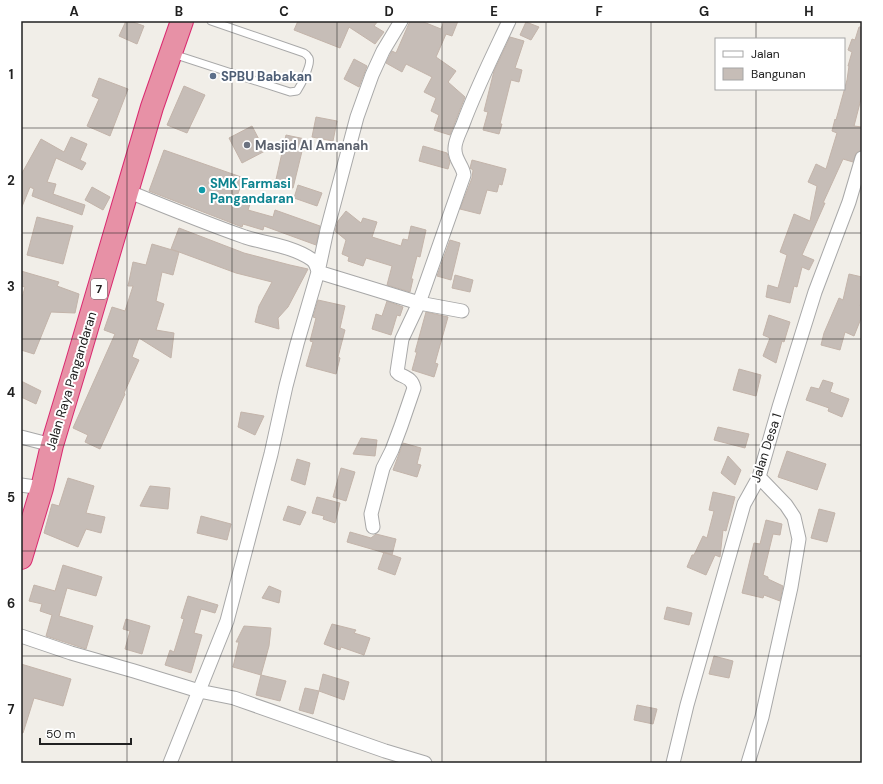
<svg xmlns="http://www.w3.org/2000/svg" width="883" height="784" font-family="'DM Sans',sans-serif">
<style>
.building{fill:#c6bdb7;stroke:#c3b4aa}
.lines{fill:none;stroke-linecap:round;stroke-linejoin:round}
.lane-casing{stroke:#a8a8a8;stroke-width:9}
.street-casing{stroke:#a8a8a8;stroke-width:15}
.highway-casing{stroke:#da2a70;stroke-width:24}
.lane{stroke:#fff;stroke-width:7}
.street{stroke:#fff;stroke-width:13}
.highway{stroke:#e791a6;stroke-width:22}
.grid{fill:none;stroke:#212121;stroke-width:1;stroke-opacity:0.55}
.service-dot{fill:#5c6f8a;stroke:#fff;stroke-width:1.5}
.worship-dot{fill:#6b7280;stroke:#fff;stroke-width:1.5}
.culture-dot{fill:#0f9aa8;stroke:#fff;stroke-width:1.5}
.labels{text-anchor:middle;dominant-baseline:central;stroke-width:4;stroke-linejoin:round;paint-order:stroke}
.shield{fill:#fff;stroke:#646464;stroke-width:1}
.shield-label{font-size:12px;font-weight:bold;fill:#212121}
.service-label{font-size:13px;font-weight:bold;fill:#4e5e75;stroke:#fff;text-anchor:start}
.worship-label{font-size:13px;font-weight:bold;fill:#5b616d;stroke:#fff;text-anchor:start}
.culture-label{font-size:13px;font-weight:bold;fill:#0d838f;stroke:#fff;text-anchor:start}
.street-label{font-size:13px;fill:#212121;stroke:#fff}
.neatline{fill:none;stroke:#212121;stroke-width:1.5}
.grid-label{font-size:13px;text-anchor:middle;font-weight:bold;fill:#212121}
</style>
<rect width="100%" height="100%" fill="#f1eee8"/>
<path class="building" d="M 126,21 L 130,21 L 144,26 L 137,44 L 119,36 Z
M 298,21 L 378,21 L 374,26 L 384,32 L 375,44 L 349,27 L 340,48 L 294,30 Z
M 410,21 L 421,21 L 441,29 L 444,21 L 458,21 L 452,36 L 446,34 L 436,57 L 456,71 L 448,82 L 465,97 L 450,135 L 434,130 L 439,115 L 431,111 L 436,98 L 424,92 L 432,77 L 406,64 L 402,72 L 386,63 L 392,51 L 396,53 Z
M 526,22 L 539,27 L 531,40 L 520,35 Z
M 859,27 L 862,27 L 862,95 L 854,126 L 862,127 L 862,150 L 856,153 L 853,162 L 843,159 L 823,203 L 825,203 L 802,255 L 814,260 L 809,270 L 802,267 L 797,287 L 794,286 L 790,303 L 766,297 L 768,285 L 778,288 L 787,255 L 780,252 L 794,214 L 810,221 L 817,186 L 808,182 L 816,164 L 826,169 L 837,133 L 832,131 L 835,119 L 836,120 L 847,80 L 849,66 L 848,66 L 852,52 L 848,50 L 852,39 L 855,40 Z
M 510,37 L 524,41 L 515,68 L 522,70 L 519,82 L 511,80 L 500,124 L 502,124 L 499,134 L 483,130 L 488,112 L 484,111 L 494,71 Z
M 354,59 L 367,66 L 359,87 L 344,79 Z
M 99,78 L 128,89 L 110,136 L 87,126 L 99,99 L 92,96 Z
M 184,86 L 205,95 L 187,133 L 167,125 Z
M 316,117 L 337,121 L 333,141 L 312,137 Z
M 252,126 L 265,151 L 242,163 L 229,138 Z
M 286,135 L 305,139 L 293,188 L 275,184 Z
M 71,137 L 87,144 L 80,160 L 86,163 L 82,170 L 56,158 L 47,182 L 56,184 L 53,194 L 85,205 L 82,215 L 32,196 L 34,189 L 30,187 L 21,209 L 21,175 L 41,139 L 64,152 Z
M 423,146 L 447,153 L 450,162 L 448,169 L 419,161 Z
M 164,150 L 244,178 L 237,196 L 251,201 L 248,210 L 273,217 L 275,210 L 320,226 L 316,245 L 264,226 L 263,230 L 243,224 L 242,227 L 149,191 Z
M 472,160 L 506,169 L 502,185 L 499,184 L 497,192 L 487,190 L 480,214 L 460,209 L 472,178 L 473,170 L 470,168 Z
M 298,185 L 322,193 L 317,206 L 294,198 Z
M 92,187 L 110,197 L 103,210 L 85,200 Z
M 346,211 L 361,223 L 363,218 L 377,222 L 372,237 L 401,246 L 403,239 L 408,240 L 411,226 L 426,230 L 420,257 L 417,256 L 411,279 L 413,279 L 410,292 L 387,285 L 392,266 L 366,258 L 363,266 L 348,261 L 349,257 L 342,254 L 346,240 L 335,231 L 338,221 Z
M 37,217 L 73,226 L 63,264 L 27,255 Z
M 179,228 L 244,253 L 290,265 L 308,269 L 288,307 L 278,318 L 279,329 L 255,322 L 259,306 L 272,282 L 236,273 L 171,249 Z
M 450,240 L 460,243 L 451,280 L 437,276 Z
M 152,244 L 179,252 L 173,275 L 162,272 L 156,301 L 164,304 L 156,330 L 174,333 L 171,358 L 139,338 L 132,357 L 139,360 L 124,393 L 125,394 L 100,449 L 85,442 L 88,435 L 73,428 L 115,334 L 104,330 L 112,307 L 125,311 L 133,286 L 128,286 L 133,262 L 146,265 Z
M 21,271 L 59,282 L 57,286 L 79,294 L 75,313 L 51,312 L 34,354 L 21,350 L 21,301 L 25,287 L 21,286 Z
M 849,274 L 862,277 L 862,299 L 860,306 L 862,307 L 862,316 L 854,336 L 845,332 L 840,350 L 821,345 L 824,333 L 839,298 L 843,300 Z
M 455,275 L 473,280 L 470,292 L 452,288 Z
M 318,300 L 345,306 L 340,328 L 345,330 L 338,357 L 340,358 L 336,374 L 306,366 L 313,342 L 310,341 L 316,318 L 313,317 Z
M 387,301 L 403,307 L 400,316 L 397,315 L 391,335 L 372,329 L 376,314 L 382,316 Z
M 426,312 L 448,317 L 435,363 L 438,364 L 434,377 L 412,370 L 417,352 L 415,352 Z
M 769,315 L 790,322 L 784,342 L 782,341 L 776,363 L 763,356 L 770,338 L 763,335 Z
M 739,369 L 761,375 L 756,396 L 733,390 Z
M 823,380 L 833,383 L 830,392 L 849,399 L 842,417 L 828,411 L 829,408 L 806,400 L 811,387 L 819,389 Z
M 21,381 L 41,391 L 36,404 L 21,397 Z
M 241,412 L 264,416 L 255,435 L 238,427 Z
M 718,427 L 749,434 L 745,448 L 714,440 Z
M 361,438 L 377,440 L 375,456 L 353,454 Z
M 403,443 L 421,448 L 417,464 L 421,465 L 417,477 L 393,470 Z
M 787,451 L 826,464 L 817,490 L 778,477 Z
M 728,456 L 741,470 L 735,485 L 721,473 Z
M 297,459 L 310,463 L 305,485 L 291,480 Z
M 341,468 L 355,472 L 346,501 L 333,497 Z
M 68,478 L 94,486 L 86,513 L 105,517 L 101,533 L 86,529 L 78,547 L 44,533 L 52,504 L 59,506 Z
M 150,486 L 170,488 L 168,509 L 140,506 Z
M 713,492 L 735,497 L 726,531 L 723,530 L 720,557 L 715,555 L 706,575 L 687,567 L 692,555 L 694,555 L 703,536 L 707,538 L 714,511 L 709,510 Z
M 317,497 L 340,503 L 335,523 L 323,519 L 324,516 L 312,513 Z
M 288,506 L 306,512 L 300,525 L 283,520 Z
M 819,509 L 835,513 L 827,542 L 811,538 Z
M 201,516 L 231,524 L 227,540 L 197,533 Z
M 766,520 L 782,524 L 780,535 L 773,534 L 763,575 L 768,577 L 768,579 L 783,586 L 780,601 L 764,595 L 763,598 L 742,593 L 754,543 L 760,544 Z
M 350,532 L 371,538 L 376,534 L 396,539 L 392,555 L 347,542 Z
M 384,552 L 401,558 L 395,575 L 378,569 Z
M 63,565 L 102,577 L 96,596 L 67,588 L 59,616 L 93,626 L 86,649 L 46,636 L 52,615 L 40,611 L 42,604 L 29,601 L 34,585 L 55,591 Z
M 269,586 L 281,591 L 279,603 L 262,598 Z
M 188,596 L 218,605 L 215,613 L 201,609 L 194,633 L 202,635 L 191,673 L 165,665 L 170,650 L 174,652 L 184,619 L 181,618 Z
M 667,607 L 692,613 L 689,625 L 664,619 Z
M 126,619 L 150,626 L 142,654 L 125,649 L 130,631 L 123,629 Z
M 332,624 L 356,630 L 354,633 L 370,638 L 364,655 L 341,647 L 340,650 L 324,644 Z
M 244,626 L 271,628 L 269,646 L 261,675 L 233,667 L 239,642 L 236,642 Z
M 714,656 L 733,661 L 729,678 L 709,674 Z
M 21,664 L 71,679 L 63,706 L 34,698 L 23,733 L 21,733 Z
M 323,674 L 349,682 L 344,700 L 319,691 Z
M 261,675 L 286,681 L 280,701 L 256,695 Z
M 305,688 L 319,691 L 313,714 L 299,710 Z
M 637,705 L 657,709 L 653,724 L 634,720 Z"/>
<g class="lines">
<g class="lane-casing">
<path id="lane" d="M 173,54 L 290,92 L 297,91 C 301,85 312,64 309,58 C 308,56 306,54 304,53 L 211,21"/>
</g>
<g class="street-casing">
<path id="street" d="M 127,191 C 166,207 205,223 245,237 C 267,244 292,246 311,259 C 316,262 317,267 318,272 L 419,303 L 462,311
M 21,437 L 52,445
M 21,485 L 42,488
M 373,527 L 371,514 L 383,468 L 392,450 L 401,426 L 414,388 C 412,379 407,378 399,374 L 397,372 L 402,339 L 419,303 L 464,175 C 463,166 455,160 455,150 C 454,142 460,132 463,124 C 476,89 493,55 509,21
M 21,636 L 71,653 L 134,671 L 199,691 L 234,698 L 385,751 L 425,763
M 170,763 L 227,621 L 271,454 L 286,386 L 297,344 L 318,272 L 327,230 L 357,117 L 372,75 L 383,51 L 401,21
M 673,763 L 687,705 L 744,504 L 759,477 L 779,407 L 815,292 L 849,202 L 862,158
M 748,763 L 762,717 L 791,587 L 799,539 L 794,517 L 786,505 L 759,477"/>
</g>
<g class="highway-casing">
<path id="highway" d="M 21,558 L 42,488 L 52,445 L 77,362 L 152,107 L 182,21"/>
</g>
<use href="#lane" class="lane"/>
<use href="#street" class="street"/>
<use href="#highway" class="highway"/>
</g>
<path class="grid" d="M 127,21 L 127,763M 232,21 L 232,763M 337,21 L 337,763M 442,21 L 442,763M 546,21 L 546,763M 651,21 L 651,763M 756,21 L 756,39M 756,89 L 756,763M 21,128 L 862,128M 21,233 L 862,233M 21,339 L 862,339M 21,445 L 862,445M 21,551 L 862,551M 21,656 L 862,656"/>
<circle class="service-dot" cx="213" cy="76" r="4"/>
<circle class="worship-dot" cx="247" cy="145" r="4"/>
<circle class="culture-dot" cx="202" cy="190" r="4"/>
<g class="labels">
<rect class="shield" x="91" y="279" width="16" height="20" rx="3"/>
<g class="shield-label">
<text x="99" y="289">7</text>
</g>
<g class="service-label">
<text x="221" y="76">SPBU Babakan</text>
</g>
<g class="worship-label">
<text x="255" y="145">Masjid Al Amanah</text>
</g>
<g class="culture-label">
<text x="210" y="183">SMK Farmasi<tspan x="210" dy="15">Pangandaran</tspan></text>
</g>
<g class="street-label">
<text transform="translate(71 381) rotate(-73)">Jalan Raya Pangandaran</text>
<text transform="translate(766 448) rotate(-72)">Jalan Desa 1</text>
</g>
</g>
<rect width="883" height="784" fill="none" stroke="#ffffff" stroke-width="44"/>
<rect x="715" y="38" width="130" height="52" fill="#ffffff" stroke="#a6a6a6"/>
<rect x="723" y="51" width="20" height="6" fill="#ffffff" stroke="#a6a6a6"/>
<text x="751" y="58" font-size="12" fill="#212121">Jalan</text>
<rect x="723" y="68" width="20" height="12" fill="#c6bdb7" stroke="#a6a6a6"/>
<text x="751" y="78" font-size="12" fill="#212121">Bangunan</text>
<path d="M40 738v6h91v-6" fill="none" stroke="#212121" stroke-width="2"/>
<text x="46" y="738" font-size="12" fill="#212121" stroke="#ffffff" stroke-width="3" paint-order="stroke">50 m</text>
<rect x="22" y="22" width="839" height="740" class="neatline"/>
<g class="grid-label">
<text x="74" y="16">A</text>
<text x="179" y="16">B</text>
<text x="284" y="16">C</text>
<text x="389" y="16">D</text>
<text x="494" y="16">E</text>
<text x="599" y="16">F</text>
<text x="704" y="16">G</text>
<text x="809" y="16">H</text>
<text x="11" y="79">1</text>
<text x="11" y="185">2</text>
<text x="11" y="291">3</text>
<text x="11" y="397">4</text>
<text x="11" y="502">5</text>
<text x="11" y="608">6</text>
<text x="11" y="714">7</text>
</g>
</svg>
